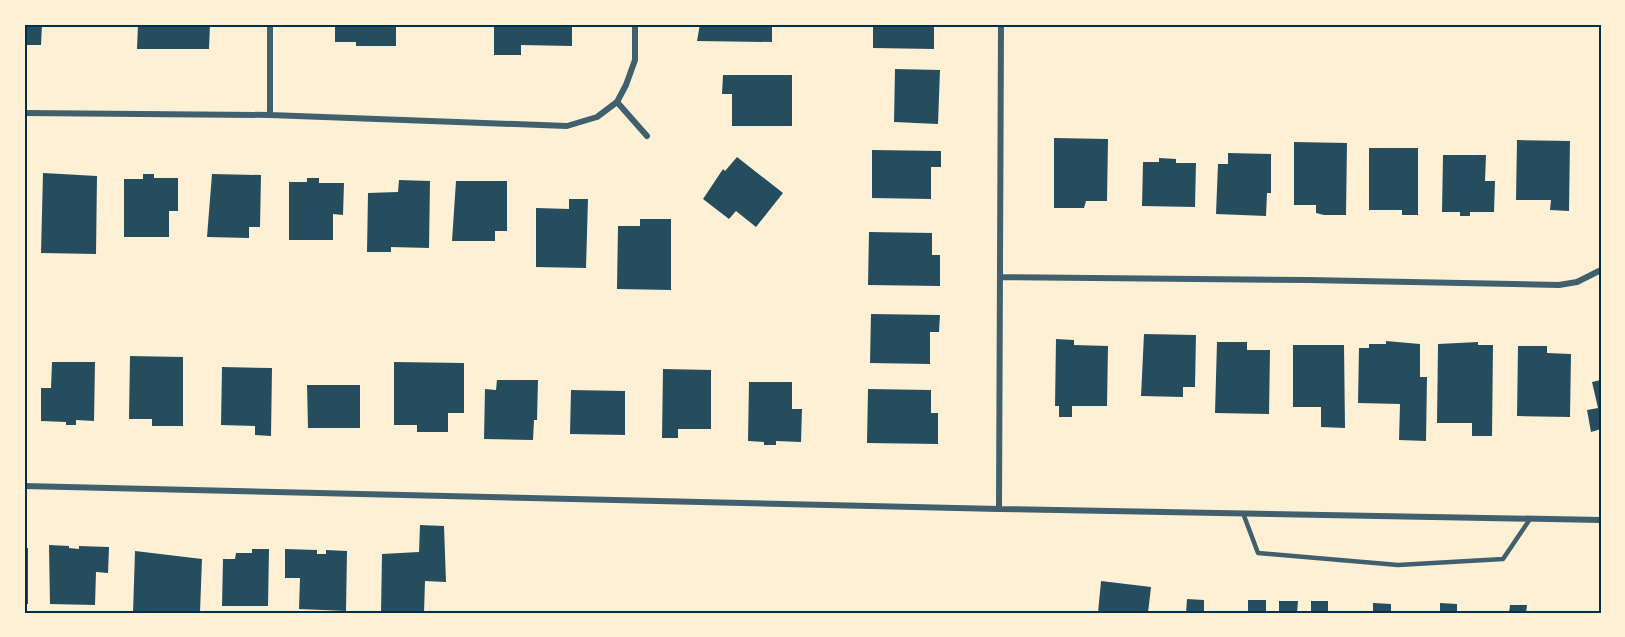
<svg xmlns="http://www.w3.org/2000/svg" width="1625" height="637" font-family="Spectral,serif">
<style>
.building{fill:#264d5e}
.lines{fill:none;stroke-linecap:round;stroke-linejoin:round}
.service{stroke:#3f606c;stroke-width:4.5}
.minor{stroke:#3f606c;stroke-width:6}
.neatline{fill:none;stroke:#003049;stroke-width:2}
</style>
<rect width="100%" height="100%" fill="#fdf0d5"/>
<path class="building" d="M 24,24 L 42,24 L 41,45 L 24,45 Z
M 138,24 L 210,24 L 209,49 L 137,49 Z
M 335,24 L 396,24 L 396,46 L 356,46 L 356,42 L 335,42 Z
M 494,24 L 572,24 L 572,46 L 521,45 L 521,55 L 494,55 Z
M 700,24 L 772,24 L 772,42 L 697,41 Z
M 873,24 L 934,24 L 934,49 L 873,48 Z
M 895,69 L 940,70 L 938,124 L 894,122 Z
M 723,75 L 792,75 L 792,126 L 732,126 L 732,94 L 722,94 Z
M 1054,138 L 1108,139 L 1107,201 L 1086,201 L 1084,208 L 1054,208 Z
M 1517,140 L 1570,141 L 1569,211 L 1550,210 L 1551,200 L 1516,200 Z
M 1294,142 L 1347,143 L 1346,215 L 1324,215 L 1316,213 L 1316,205 L 1294,205 Z
M 1369,148 L 1418,148 L 1418,215 L 1402,215 L 1402,210 L 1369,210 Z
M 872,150 L 941,151 L 941,167 L 931,167 L 931,199 L 872,198 Z
M 1228,153 L 1271,154 L 1271,193 L 1267,193 L 1266,216 L 1216,214 L 1218,164 L 1228,164 Z
M 1443,155 L 1486,155 L 1485,181 L 1495,181 L 1494,212 L 1470,212 L 1470,216 L 1460,216 L 1460,212 L 1442,212 Z
M 737,157 L 783,193 L 756,227 L 736,211 L 729,219 L 703,199 L 723,169 L 725,171 Z
M 1159,158 L 1176,159 L 1176,163 L 1196,163 L 1195,207 L 1142,206 L 1143,162 L 1159,162 Z
M 43,173 L 97,176 L 96,254 L 41,253 Z
M 143,174 L 154,174 L 154,178 L 178,178 L 178,211 L 169,211 L 169,237 L 124,237 L 124,179 L 143,179 Z
M 212,174 L 261,175 L 260,227 L 249,227 L 249,238 L 207,237 Z
M 307,178 L 319,178 L 319,183 L 344,183 L 343,215 L 333,214 L 333,240 L 289,240 L 289,182 L 307,182 Z
M 399,180 L 430,181 L 429,248 L 391,247 L 391,252 L 367,252 L 368,193 L 398,192 Z
M 456,181 L 507,181 L 507,231 L 495,231 L 495,241 L 452,241 Z
M 569,199 L 588,199 L 586,268 L 536,267 L 536,208 L 569,209 Z
M 640,219 L 671,219 L 671,290 L 617,289 L 618,226 L 640,226 Z
M 869,232 L 932,233 L 932,255 L 940,255 L 940,286 L 868,285 Z
M 871,314 L 940,315 L 939,332 L 930,332 L 930,364 L 870,363 Z
M 1144,334 L 1196,335 L 1195,387 L 1183,387 L 1183,397 L 1141,396 Z
M 1056,339 L 1074,340 L 1074,345 L 1108,346 L 1107,406 L 1072,406 L 1072,417 L 1059,417 L 1059,406 L 1055,406 Z
M 1386,341 L 1420,344 L 1420,377 L 1427,377 L 1426,441 L 1399,440 L 1400,404 L 1358,403 L 1359,348 L 1369,348 L 1369,344 L 1386,344 Z
M 1217,342 L 1247,342 L 1247,350 L 1270,350 L 1269,414 L 1215,413 Z
M 1478,342 L 1478,345 L 1493,345 L 1492,436 L 1472,436 L 1472,423 L 1437,423 L 1438,344 Z
M 1293,345 L 1344,345 L 1345,428 L 1321,427 L 1321,407 L 1293,407 Z
M 1518,346 L 1547,346 L 1547,353 L 1571,354 L 1570,417 L 1517,416 Z
M 130,356 L 183,357 L 183,426 L 152,426 L 152,419 L 129,419 Z
M 52,362 L 95,362 L 94,421 L 76,420 L 76,425 L 66,425 L 66,422 L 41,421 L 41,388 L 51,388 Z
M 394,362 L 464,363 L 464,413 L 448,413 L 448,432 L 417,432 L 417,425 L 394,425 Z
M 222,367 L 272,368 L 271,436 L 255,435 L 255,426 L 221,425 Z
M 663,369 L 711,370 L 711,429 L 678,429 L 678,438 L 662,438 Z
M 497,380 L 538,380 L 537,420 L 534,420 L 533,440 L 484,439 L 485,389 L 496,390 Z
M 1601,380 L 1601,429 L 1591,432 L 1587,410 L 1598,408 L 1592,382 Z
M 749,382 L 792,382 L 792,409 L 802,409 L 801,442 L 776,441 L 776,445 L 764,445 L 764,442 L 748,441 Z
M 307,385 L 360,385 L 360,428 L 308,428 Z
M 868,389 L 931,390 L 931,413 L 938,413 L 938,444 L 867,443 Z
M 571,390 L 625,391 L 625,435 L 570,434 Z
M 420,525 L 444,526 L 446,582 L 425,581 L 424,613 L 381,613 L 382,554 L 419,552 Z
M 49,545 L 69,546 L 69,548 L 79,549 L 79,546 L 109,547 L 108,573 L 96,572 L 95,605 L 50,604 Z
M 24,548 L 28,548 L 28,604 L 24,604 Z
M 252,549 L 269,549 L 268,606 L 222,606 L 223,559 L 235,559 L 236,553 L 252,553 Z
M 285,549 L 317,550 L 317,554 L 326,554 L 326,550 L 347,551 L 346,611 L 299,609 L 300,578 L 285,578 Z
M 135,551 L 202,559 L 200,612 L 133,613 Z
M 1101,581 L 1151,587 L 1148,613 L 1098,613 Z
M 1187,599 L 1204,600 L 1204,613 L 1186,613 Z
M 1248,600 L 1266,600 L 1266,613 L 1248,613 Z
M 1279,601 L 1298,601 L 1297,613 L 1279,613 Z
M 1311,601 L 1328,601 L 1328,613 L 1311,613 Z
M 1373,603 L 1391,604 L 1391,613 L 1373,613 Z
M 1440,603 L 1457,604 L 1457,613 L 1440,613 Z
M 1510,605 L 1527,605 L 1526,613 L 1509,613 Z"/>
<g class="lines">
<path class="service" d="M 1243,513 L 1258,553 L 1398,565 L 1503,559 L 1530,519"/>
<path class="minor" d="M 270,24 L 270,115
M 617,102 L 647,136
M 24,113 L 270,115 L 567,126 L 597,117 L 617,102 L 626,85 L 635,60 L 635,24
M 1000,277 L 1308,280 L 1559,285 L 1577,282 L 1601,270
M 24,486 L 999,509 L 1601,520
M 999,509 L 1001,24"/>
</g>
<rect width="1625" height="637" fill="none" stroke="#fdf0d5" stroke-width="51"/>
<rect x="26" y="26" width="1574" height="586" class="neatline"/>
</svg>
